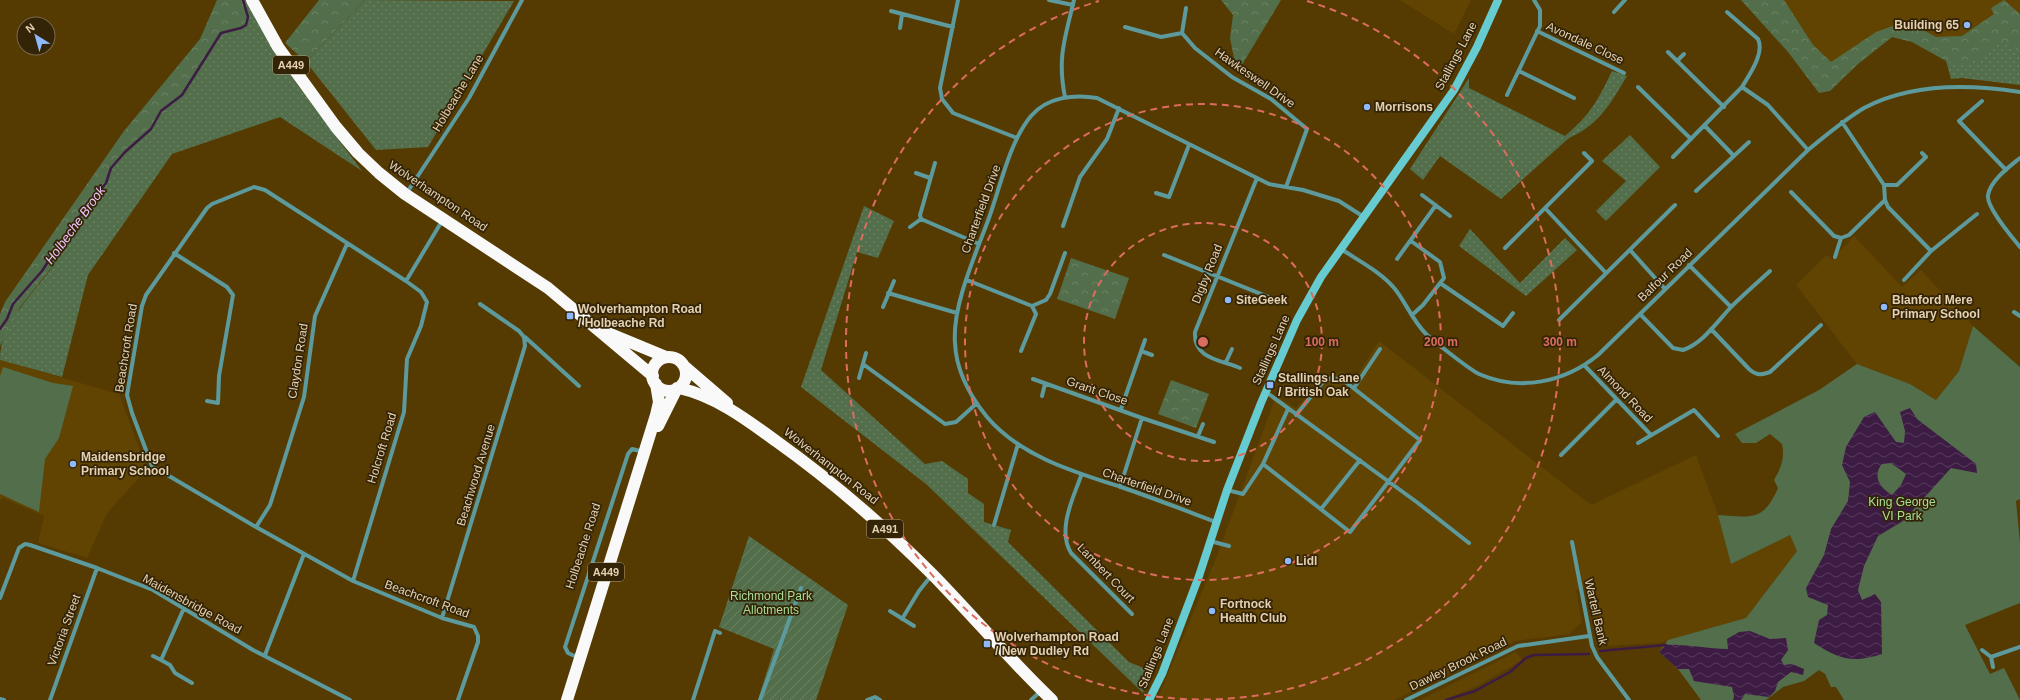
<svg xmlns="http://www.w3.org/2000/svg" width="2020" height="700" font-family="Helvetica,sans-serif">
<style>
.built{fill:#624402}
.grass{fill:url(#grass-dots)}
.forest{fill:url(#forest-crowns)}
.park{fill:#526e4b}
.garden{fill:url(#garden-furrows)}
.water{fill:url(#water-waves);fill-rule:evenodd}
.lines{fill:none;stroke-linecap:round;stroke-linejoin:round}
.stream{stroke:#3d1c44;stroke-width:2.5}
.street{stroke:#5d9a9d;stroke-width:4}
.secondary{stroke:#66ccd1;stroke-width:8}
.highway{stroke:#f9f9f9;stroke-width:12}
.ring{fill:none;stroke:#dc6c5f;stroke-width:2;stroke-dasharray:7 5}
.poi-dot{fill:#8eb9fc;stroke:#332408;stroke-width:1.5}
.labels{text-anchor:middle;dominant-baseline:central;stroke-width:3.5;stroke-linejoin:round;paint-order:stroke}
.shield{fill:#332408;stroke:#b09d7e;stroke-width:1}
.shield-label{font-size:11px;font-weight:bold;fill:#e5d1b1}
.poi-label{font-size:12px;font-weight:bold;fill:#e5d1b1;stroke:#332408;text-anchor:start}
.street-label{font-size:12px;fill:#e5d1b1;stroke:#332408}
.park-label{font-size:12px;fill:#a7de98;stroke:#332408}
.water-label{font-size:13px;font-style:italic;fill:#f3c7fe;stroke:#332408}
.centre{fill:#dc6c5f;stroke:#332408;stroke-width:2}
.ring-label{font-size:12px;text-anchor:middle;font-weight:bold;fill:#dc6c5f;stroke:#332408;stroke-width:3.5;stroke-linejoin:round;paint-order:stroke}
</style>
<defs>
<pattern id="grass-dots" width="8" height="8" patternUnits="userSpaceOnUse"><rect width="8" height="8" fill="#526e4b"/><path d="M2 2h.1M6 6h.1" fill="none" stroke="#6b8263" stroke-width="1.8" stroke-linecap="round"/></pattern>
<pattern id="forest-crowns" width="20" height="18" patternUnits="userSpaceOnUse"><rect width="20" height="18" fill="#526e4b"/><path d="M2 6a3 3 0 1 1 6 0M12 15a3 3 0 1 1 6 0" fill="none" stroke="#6b8263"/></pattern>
<pattern id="garden-furrows" width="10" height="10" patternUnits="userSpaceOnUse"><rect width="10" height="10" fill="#526e4b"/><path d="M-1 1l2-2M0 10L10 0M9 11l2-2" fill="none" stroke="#6b8263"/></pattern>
<pattern id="water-waves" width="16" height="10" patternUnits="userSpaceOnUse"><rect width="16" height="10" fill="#3d1c44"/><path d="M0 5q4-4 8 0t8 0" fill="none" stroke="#593c5d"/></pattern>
</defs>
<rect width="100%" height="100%" fill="#553b02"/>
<path class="built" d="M 1400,0 L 1471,0 L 1454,34 Z
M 1756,0 L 2020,0 L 2020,38 L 2003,27 L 1946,61 L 1912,42 L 1892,37 L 1858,64 L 1830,91 Z
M 1854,236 L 1902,287 L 1921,270 L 1973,326 L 1959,371 L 1936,400 L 1910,384 L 1857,364 L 1796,285 L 1827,255 L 1832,260 Z
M 1379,341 L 1591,505 L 1696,455 L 1718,515 L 1731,564 L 1790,535 L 1797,551 L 1746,618 L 1659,643 L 1601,646 L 1585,588 L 1576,590 L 1582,622 L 1569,634 L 1515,641 L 1394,700 L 1157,700 L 1218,553 L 1276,396 L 1296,408 L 1323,379 L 1342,371 L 1355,379 Z
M 0,360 L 119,394 L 147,469 L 107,513 L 87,558 L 38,543 L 44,516 L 3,498 L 0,501 Z
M 1516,652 L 1522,660 L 1479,685 L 1444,700 L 1420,700 Z"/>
<path class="grass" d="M 243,0 L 246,0 L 297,84 L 362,171 L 280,117 L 172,154 L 88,275 L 62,377 L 0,360 C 0,322 33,295 53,266 C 71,239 88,211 106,183 L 111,168 L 125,152 L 151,129 L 161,111 L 182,95 L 221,33 L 241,28 L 248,17 Z
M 365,0 L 514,1 L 428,147 L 376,150 L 306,62 Z
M 2003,27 L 2020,38 L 2020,85 L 1962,78 L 1951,79 L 1946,61 Z
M 1612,71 L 1627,76 C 1610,104 1600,124 1569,138 L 1501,199 L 1440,156 L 1423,180 L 1410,169 L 1469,78 L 1469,88 L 1565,136 C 1591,114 1598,100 1612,71 Z
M 1630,135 L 1660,167 L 1606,221 L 1596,211 L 1626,181 L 1602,161 Z
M 864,206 L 894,221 L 878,258 L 857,252 L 821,370 L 925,464 L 942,461 L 968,479 L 968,493 L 984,504 L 984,522 L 1011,530 L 1008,542 L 1129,662 L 1148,670 L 1143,693 L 926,484 L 801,387 Z
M 1470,229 L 1520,283 L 1565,238 L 1577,250 L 1526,296 L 1459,246 Z"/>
<path class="forest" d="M 217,0 L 243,0 L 248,17 L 246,25 L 241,28 L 221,33 L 182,95 L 151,129 L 125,152 L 111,168 L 106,183 L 52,267 L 20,307 L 0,346 L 0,314 L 5,302 L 124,131 L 200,39 Z
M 319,0 L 365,0 L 306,62 L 285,43 Z
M 1221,0 L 1281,0 L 1237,73 L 1230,38 L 1233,15 Z
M 1741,0 L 1784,0 L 1813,45 L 1831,62 L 1876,32 L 1907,21 L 1936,37 L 1962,36 L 1994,14 L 1991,8 L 2004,0 L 2020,14 L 2020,50 L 1996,42 L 1984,57 L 1964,64 L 1946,61 L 1912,42 L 1892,37 L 1858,64 L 1830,91 L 1819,93 L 1788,52 Z
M 1071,258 L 1129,278 L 1115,319 L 1057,299 Z
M 1171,380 L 1209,394 L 1196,428 L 1158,414 Z"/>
<path class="park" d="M 1973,326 L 2020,367 L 2020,499 L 2016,501 L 2020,543 L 2020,603 L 1965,625 L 1990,674 L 2004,668 L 2020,700 L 1844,700 L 1836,687 L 1831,687 L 1825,674 L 1819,670 L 1804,681 L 1783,687 L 1766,700 L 1701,700 L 1678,669 L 1659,652 L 1668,640 L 1746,618 L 1797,551 L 1790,535 L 1731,564 L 1718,515 C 1752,517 1763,522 1778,488 L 1774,480 C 1781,468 1785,458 1782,444 L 1770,434 L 1756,443 L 1742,443 L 1735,434 L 1819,390 L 1857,364 L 1910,384 L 1936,400 L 1959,371 Z
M 3,367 L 53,383 L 73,386 L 59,438 L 45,459 L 39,512 L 0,494 L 0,376 Z"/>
<path class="garden" d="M 749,536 L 848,605 L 816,700 L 758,700 L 774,649 L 719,627 Z"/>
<path class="water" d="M 1910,408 L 1917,419 L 1976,464 L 1977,473 L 1951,468 L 1903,521 L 1878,536 L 1864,566 L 1858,590 L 1862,600 L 1875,594 L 1881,602 L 1882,654 C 1853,663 1840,660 1814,643 L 1819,620 L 1827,615 L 1828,605 L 1808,597 L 1806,588 L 1824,555 L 1831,529 L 1848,501 L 1850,482 L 1842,465 L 1846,447 L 1864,417 L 1875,412 L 1896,442 L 1904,443 L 1905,431 L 1900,412 ZM 1891,463 L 1906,474 L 1901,485 L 1892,495 C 1880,488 1872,476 1882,464 Z
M 1750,631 L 1770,639 L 1786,638 L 1788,650 L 1781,660 L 1784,665 L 1792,664 L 1804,669 L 1803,675 L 1791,672 L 1778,682 L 1775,691 L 1769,697 L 1745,694 L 1741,700 L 1733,700 L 1734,696 L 1732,687 L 1694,681 L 1689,669 L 1678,669 L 1659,652 L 1666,645 C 1687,644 1706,649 1728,649 L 1727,639 L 1739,632 Z"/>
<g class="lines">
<path class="stream" d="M 0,329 L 7,319 L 13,304 L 42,271 L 68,231 L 106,183 L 111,168 L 125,152 L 151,129 L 161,111 L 182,95 L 221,33 L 241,28 L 246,25 L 248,17 L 243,0
M 1600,651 L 1666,645
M 1446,700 L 1475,691 L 1510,672 L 1526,658 L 1534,655 L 1589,654"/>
<path class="street" d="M 958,0 L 940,88 L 942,99 L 953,113 L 1017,138
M 1049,0 L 1073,5
M 891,11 L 953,27
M 1614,12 L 1625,0
M 1727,12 L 1758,39 C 1765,53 1749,75 1742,87
M 1125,27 L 1161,37 L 1182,33 L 1186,8
M 900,28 L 902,15
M 1537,31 L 1624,73
M 1182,33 L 1195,48 L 1232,77 L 1271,99 L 1307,129 L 1286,187
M 1668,52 L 1724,107
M 1677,61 L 1684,54
M 1519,71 L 1574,98
M 1638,87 L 1691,139
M 1507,95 L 1540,26 L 1540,10 L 1534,0
M 1065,97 C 1057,58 1065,38 1074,0
M 1982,101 L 1959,121 L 2006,170
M 1842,122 L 1884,185 L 1885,200 L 1888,207 L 1931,251
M 1705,126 L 1734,156
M 1673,157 L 1742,87 L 1768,105 L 1808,150
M 2020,158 C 2009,167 1991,180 1988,195 C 1986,207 2012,237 2020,247
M 935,163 L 920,215 L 921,219 L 979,244
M 916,173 L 930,178
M 1884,185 L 1897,185 L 1926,157 L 1922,153
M 1696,191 L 1749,142
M 1791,192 L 1834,236 L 1841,238
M 1156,193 L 1169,197 L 1189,145
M 406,194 L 469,98 L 522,0
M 1422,195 L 1450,216
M 1545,208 L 1606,273
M 1063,226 L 1080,177 L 1107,139 L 1119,108
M 910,227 L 921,219
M 1411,241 L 1440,262 L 1444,278 L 1423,305 L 1412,315
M 1505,248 L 1592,161 L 1584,153
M 1341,249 C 1359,261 1381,272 1395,289 C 1406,303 1413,321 1426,334 C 1436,343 1469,369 1479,374 C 1520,392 1565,382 1598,355 L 1808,150 C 1826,135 1844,120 1864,108 C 1911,83 1969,84 2020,92
M 1630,250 L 1665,289
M 174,253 L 227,287 L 233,295 L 219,376 L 218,403 L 207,401
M 1164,255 L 1281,302
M 1835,257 L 1841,238 L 1849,235 L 1885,200
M 1397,259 L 1436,205
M 1689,265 L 1731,307
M 967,280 L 1032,306
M 1904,280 L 1931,251 L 1977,214
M 406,281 L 442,221
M 1440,283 L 1503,326 L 1513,313
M 888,293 L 957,313
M 883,307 L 894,281
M 2014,312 L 2020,316
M 1640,314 L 1673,348 L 1683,350 C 1703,343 1717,322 1731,307 C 1743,295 1757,283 1770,271
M 1559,320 L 1675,205
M 1711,329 L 1749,369 C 1757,376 1761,375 1770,372 L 1821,325
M 525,337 L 579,386
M 1021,351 L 1036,314 L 1032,306 L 1046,300 L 1050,294 L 1065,253
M 1141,351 L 1152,355
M 1226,362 L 1232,349
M 863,364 L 945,424 L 956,422 L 977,403
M 1585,366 L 1651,435
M 1240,368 C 1221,360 1193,359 1195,332 L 1257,178
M 859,378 L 866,353
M 1033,379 L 1142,418
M 1354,388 L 1380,349
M 1266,392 L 1418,503 L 1469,543
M 1042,396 L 1045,384
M 1121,409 L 1145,340
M 1288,409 L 1263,464 L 1350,532 L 1420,440 L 1343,380 L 1331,378 L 1322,383 L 1296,415
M 1198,436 L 1203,424
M 1638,443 L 1694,410 L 1718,436
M 1561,455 L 1616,400
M 1081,476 C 1073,498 1057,530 1071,553 L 1132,614
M 1120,487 L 1142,418 L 1214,442
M 1227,490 L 1243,494 L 1263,464
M 1321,509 L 1360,460
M 1216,522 C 1184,510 1153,498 1121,487 C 1074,472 1020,456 987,417 C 970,396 956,370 955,343 C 952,304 977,252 990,215 C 1001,184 1010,141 1031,116 C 1047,97 1074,94 1097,98 L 1269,184 L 1303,190 L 1339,201 L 1364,217
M 994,525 L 1018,444
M 256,527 L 270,505 L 304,397 L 315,316 L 347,244
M 1210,541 L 1229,546
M 1572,542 L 1592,646 L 1597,657 L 1629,700
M 353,581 L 404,412 L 407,359 L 421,326 L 427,302 L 421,292 L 406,281 L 265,190 L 254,187 L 212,204 L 207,208 L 146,295 L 142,306 L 127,395 L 132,413 L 152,466 L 256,527 L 353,581 L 442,618 L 474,627 L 478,636 L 478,642 L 458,700
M 0,598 L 19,548 L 25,544 L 30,545 L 97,568 L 153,590 L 253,650 L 350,700
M 184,608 L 161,660 L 170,665 L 175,673 L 192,683
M 890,611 L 914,626
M 442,618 L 525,346 L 524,337 L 519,331 L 480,304
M 902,619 L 919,591 L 931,576
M 1982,650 L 1991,657 L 1993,667
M 265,655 L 304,554
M 153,656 L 161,660
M 1991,657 L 2020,647
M 579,658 L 568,653 L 565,647 L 628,454 L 632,449 L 644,452
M 0,699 L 4,700
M 50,700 L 97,568
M 693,700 L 715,631 L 720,633
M 760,700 L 801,588
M 867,700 L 875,697 L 880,700
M 1031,700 L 1042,690
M 1406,700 L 1518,646 L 1589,636"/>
<path class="secondary" d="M 1149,700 L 1162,674 L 1199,576 L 1227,490 L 1261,403 L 1297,320 L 1321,277 L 1454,90 L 1477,47 L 1498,0"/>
<path class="highway" d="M 252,0 L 278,47 L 336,127 L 358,153 L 379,173 L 405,194 L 548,288 L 653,376
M 608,333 L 666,357
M652 374a17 17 0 1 1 34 0a17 17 0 1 1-34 0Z
M 684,366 L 727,403
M 679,388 C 715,396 746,419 776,441 C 832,481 884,526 933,575 C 973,616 1010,660 1052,700
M 658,426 L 677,388
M 567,700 L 656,415 L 659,402 L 656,384"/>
</g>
<g class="ring">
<circle cx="1203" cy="342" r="119"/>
<circle cx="1203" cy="342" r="238"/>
<path d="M1307 1A357 357 0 1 1 1099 1"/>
</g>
<g class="poi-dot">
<circle cx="1967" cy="25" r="4"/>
<circle cx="1367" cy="107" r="4"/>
<circle cx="1228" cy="300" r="4"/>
<circle cx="1884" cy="307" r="4"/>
<rect x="566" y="312" width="8" height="8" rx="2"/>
<rect x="1266" y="381" width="8" height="8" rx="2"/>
<circle cx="73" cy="464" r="4"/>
<circle cx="1288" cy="561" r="4"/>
<circle cx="1212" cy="611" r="4"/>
<rect x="983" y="640" width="8" height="8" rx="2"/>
</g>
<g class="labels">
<g class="shield">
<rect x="273" y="56" width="36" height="18" rx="3"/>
<rect x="867" y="520" width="36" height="18" rx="3"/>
<rect x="588" y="563" width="36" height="18" rx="3"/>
</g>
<g class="shield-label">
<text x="291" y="65">A449</text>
<text x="885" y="529">A491</text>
<text x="606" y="572">A449</text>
</g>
<g class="poi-label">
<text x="1959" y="25" text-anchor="end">Building 65</text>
<text x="1375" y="107">Morrisons</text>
<text x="1236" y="300">SiteGeek</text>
<text x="1892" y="300">Blanford Mere<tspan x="1892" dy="14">Primary School</tspan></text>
<text x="578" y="309">Wolverhampton Road<tspan x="578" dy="14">/ Holbeache Rd</tspan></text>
<text x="1278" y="378">Stallings Lane<tspan x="1278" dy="14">/ British Oak</tspan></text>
<text x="81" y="457">Maidensbridge<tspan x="81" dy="14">Primary School</tspan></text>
<text x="1296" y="561">Lidl</text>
<text x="1220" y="604">Fortnock<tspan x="1220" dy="14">Health Club</tspan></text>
<text x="995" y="637">Wolverhampton Road<tspan x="995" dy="14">/ New Dudley Rd</tspan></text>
</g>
<g class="street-label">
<text transform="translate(1585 43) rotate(25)">Avondale Close</text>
<text transform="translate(1456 56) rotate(-62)">Stallings Lane</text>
<text transform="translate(1255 78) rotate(35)">Hawkeswell Drive</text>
<text transform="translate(458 93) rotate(-59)">Holbeache Lane</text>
<text transform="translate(438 196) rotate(34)">Wolverhampton Road</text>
<text transform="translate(981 209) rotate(-70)">Charterfield Drive</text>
<text transform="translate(1207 274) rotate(-68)">Digby Road</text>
<text transform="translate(1665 275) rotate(-44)">Balfour Road</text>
<text transform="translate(126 348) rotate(-81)">Beachcroft Road</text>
<text transform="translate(1271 350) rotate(-66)">Stallings Lane</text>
<text transform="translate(298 361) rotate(-81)">Claydon Road</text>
<text transform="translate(1097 391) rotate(19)">Grant Close</text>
<text transform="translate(1625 394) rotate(46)">Almond Road</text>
<text transform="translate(382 448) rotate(-73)">Holcroft Road</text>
<text transform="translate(831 466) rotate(38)">Wolverhampton Road</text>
<text transform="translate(476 475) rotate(-73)">Beachwood Avenue</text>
<text transform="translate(1147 487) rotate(19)">Charterfield Drive</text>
<text transform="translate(583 546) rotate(-72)">Holbeache Road</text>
<text transform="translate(1106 573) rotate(46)">Lambert Court</text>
<text transform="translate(427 599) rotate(20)">Beachcroft Road</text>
<text transform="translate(192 604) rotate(29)">Maidensbridge Road</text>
<text transform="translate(1596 612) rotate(77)">Wartell Bank</text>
<text transform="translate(64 630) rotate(-70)">Victoria Street</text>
<text transform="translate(1156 653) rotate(-68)">Stallings Lane</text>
<text transform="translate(1458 664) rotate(-26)">Dawley Brook Road</text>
</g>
<g class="park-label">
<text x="1902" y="502">King George<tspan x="1902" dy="14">VI Park</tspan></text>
<text x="771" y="596">Richmond Park<tspan x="771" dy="14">Allotments</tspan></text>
</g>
<g class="water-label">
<text transform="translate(75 225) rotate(-54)">Holbeche Brook</text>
</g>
</g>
<circle cx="1203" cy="342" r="6" class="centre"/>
<g class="ring-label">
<text x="1322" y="346">100 m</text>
<text x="1441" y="346">200 m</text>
<text x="1560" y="346">300 m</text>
</g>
<g transform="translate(36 36) rotate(323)"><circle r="19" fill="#332408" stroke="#7a694c"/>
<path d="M0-3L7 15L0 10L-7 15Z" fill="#8eb9fc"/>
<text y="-6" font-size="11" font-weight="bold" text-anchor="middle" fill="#e5d1b1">N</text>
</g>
</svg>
